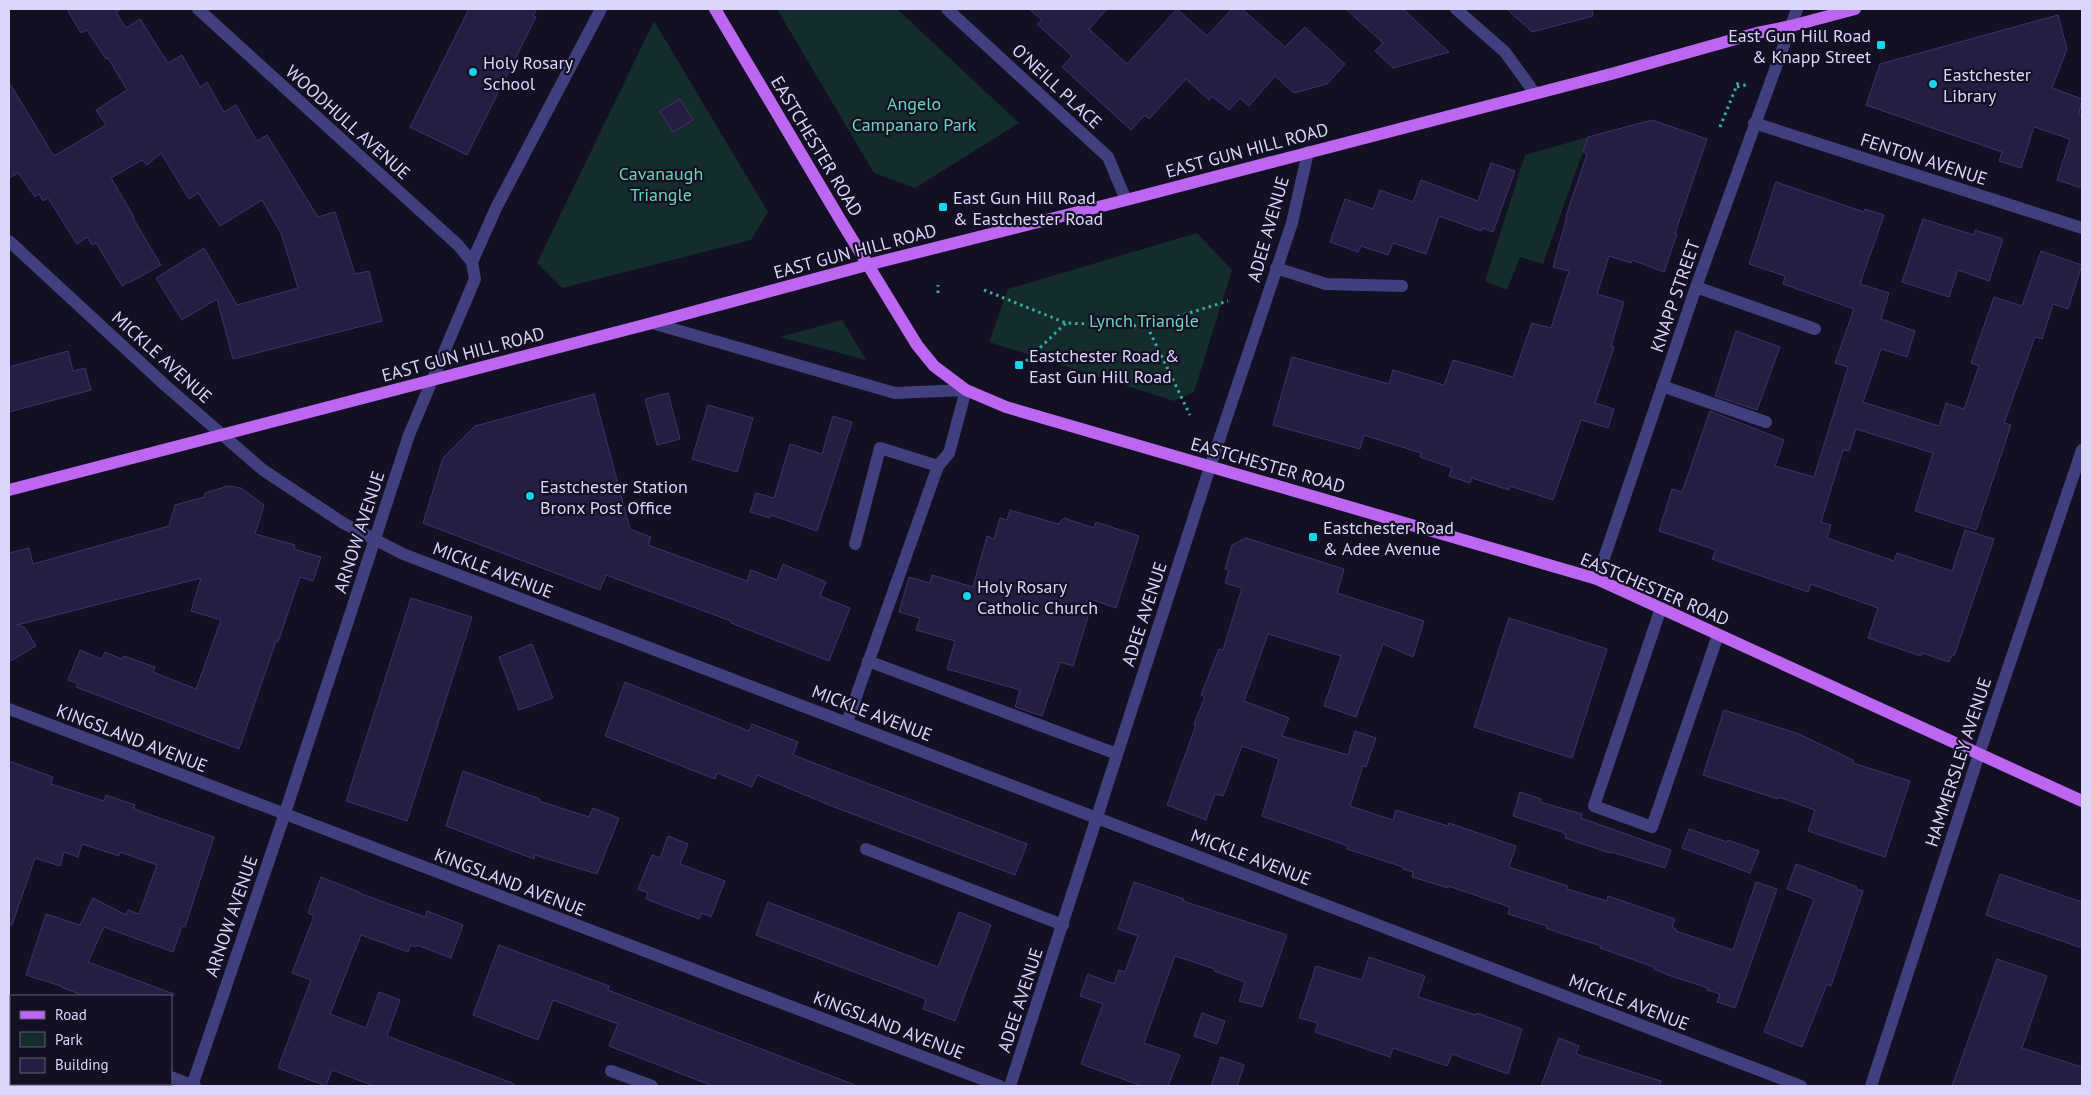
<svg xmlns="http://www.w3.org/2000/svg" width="2091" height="1095" font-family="'PT Sans',sans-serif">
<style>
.green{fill:#142c2b}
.building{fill:#251e42;stroke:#3d326c}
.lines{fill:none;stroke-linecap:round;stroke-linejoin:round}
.path{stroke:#39aca4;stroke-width:3;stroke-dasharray:2.5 4;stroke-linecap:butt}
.minor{stroke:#413f7e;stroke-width:12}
.major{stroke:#bd66f2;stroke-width:12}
.poi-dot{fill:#14d5e9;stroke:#131023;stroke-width:2}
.labels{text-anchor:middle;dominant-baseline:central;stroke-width:4.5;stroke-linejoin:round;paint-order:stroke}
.poi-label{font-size:18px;fill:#dad5fb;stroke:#131023;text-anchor:start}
.street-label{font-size:18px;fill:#dad5fb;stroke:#131023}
.park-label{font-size:18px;fill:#68d5b9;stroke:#131023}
</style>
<rect width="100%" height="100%" fill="#131023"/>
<path class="green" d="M 777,9 L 897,9 L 1019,123 L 915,188 L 874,173 Z
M 654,21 L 768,212 L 751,240 L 562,288 L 537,263 Z
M 1588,137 L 1543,264 L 1520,257 L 1507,290 L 1485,281 L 1525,155 Z
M 1197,233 L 1232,270 L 1194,392 L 1174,401 L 989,342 L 1008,289 Z
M 842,320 L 866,360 L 780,337 Z"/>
<path class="building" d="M 67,9 L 121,9 L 116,12 L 126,28 L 140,19 L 168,63 L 182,55 L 200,87 L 207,82 L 224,112 L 236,105 L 257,141 L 267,135 L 318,217 L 335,212 L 355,274 L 369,271 L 382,321 L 233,359 L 217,299 L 182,320 L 156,278 L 204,248 L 237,305 L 298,288 L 281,233 L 262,200 L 220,226 L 198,193 L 189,199 L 161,153 L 147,165 L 142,160 L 111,178 L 134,217 L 133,218 L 161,265 L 129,283 L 128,282 L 122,286 L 96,243 L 92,245 L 87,237 L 77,244 L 48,198 L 43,201 L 39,194 L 35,197 L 18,173 L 9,178 L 9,82 L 54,156 L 106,125 L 96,110 L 127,90 L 108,58 L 106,59 L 87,30 L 81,33 Z
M 469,9 L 537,9 L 533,16 L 536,17 L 467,155 L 410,127 Z
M 1029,9 L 1107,9 L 1089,29 L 1127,64 L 1177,9 L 1207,36 L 1232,9 L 1242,9 L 1285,47 L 1305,27 L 1345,64 L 1327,84 L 1294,93 L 1275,76 L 1249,106 L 1240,98 L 1229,110 L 1212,96 L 1209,100 L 1186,79 L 1149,119 L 1145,115 L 1131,130 L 1062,67 L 1072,56 L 1037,24 L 1042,20 Z
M 1346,9 L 1403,9 L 1449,52 L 1393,68 L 1375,51 L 1383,43 Z
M 1507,9 L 1592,9 L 1593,16 L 1532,32 Z
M 2058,15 L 2067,49 L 2052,88 L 2082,99 L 2079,114 L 2082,115 L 2082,188 L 2057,180 L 2070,139 L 2034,127 L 2021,168 L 1999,161 L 2002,152 L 1866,105 L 1880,64 Z
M 680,99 L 693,120 L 673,132 L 660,111 Z
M 1652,120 L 1707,139 L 1675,233 L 1677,234 L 1664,272 L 1632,260 L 1631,263 L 1609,256 L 1597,294 L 1624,302 L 1611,346 L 1614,347 L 1595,403 L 1614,409 L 1608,428 L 1581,420 L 1553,500 L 1510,486 L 1509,490 L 1472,478 L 1470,483 L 1449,476 L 1452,468 L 1420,457 L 1421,453 L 1364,435 L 1360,449 L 1273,425 L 1292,357 L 1389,384 L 1393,370 L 1444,385 L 1453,360 L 1513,377 L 1532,323 L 1551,328 L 1569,271 L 1553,267 L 1567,216 L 1566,216 L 1587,154 L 1583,152 L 1588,137 Z
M 1491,163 L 1515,171 L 1493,232 L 1482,228 L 1481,231 L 1439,216 L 1426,254 L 1393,243 L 1388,255 L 1361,246 L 1358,252 L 1330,242 L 1345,199 L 1373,209 L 1380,190 L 1413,202 L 1421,180 L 1478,201 Z
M 1776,182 L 1864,212 L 1865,209 L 1884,215 L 1860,284 L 1889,293 L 1881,319 L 1915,331 L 1907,357 L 1881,349 L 1863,402 L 1939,426 L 1946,403 L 1964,409 L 1979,366 L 1971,363 L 1994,297 L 2022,306 L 2041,251 L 2082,265 L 2068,309 L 2053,304 L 2042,339 L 2035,337 L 2004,423 L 2011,425 L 1976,530 L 1915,511 L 1933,453 L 1856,429 L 1849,451 L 1843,450 L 1821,522 L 1831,525 L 1827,538 L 1894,561 L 1897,553 L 1952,571 L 1965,530 L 1994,539 L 1954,656 L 1952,655 L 1949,662 L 1922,653 L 1921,656 L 1868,638 L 1878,608 L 1811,584 L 1808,592 L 1712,559 L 1716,550 L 1659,531 L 1672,489 L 1682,492 L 1710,411 L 1784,440 L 1775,466 L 1814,477 L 1848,367 L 1835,363 L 1854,309 L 1783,284 L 1785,276 L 1749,264 Z
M 1923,219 L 1974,235 L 1975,230 L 2003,239 L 1989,281 L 1958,270 L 1949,297 L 1902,282 Z
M 1736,331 L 1780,347 L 1757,410 L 1715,396 Z
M 68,351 L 73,371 L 85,368 L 91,390 L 9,412 L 9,367 Z
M 668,393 L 680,439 L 657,445 L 645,399 Z
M 594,394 L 630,529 L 651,537 L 648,545 L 747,581 L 751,570 L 777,580 L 783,564 L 826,582 L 820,596 L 850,608 L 829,661 L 731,623 L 731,621 L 606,575 L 600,590 L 423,523 L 443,458 L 475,426 Z
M 708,405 L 753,418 L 737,472 L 692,459 Z
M 833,416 L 852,422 L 817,531 L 771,515 L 770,518 L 750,512 L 756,493 L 774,498 L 790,444 L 822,454 Z
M 228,486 L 241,488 L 264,505 L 255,534 L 295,545 L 294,549 L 321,557 L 313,581 L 300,577 L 278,642 L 276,641 L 239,749 L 76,687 L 78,684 L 68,680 L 80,650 L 102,659 L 105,652 L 122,659 L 124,656 L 155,667 L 153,672 L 196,689 L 221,620 L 191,611 L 201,578 L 17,625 L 25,628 L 36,646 L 9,662 L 9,553 L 29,548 L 33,564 L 169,526 L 175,505 L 204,497 L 205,493 Z
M 1010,510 L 1058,524 L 1064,518 L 1094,528 L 1096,522 L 1139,536 L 1116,608 L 1093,600 L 1073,666 L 1060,662 L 1042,716 L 1015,707 L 1020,690 L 947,669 L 955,641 L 916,630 L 920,618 L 899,612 L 909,577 L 930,583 L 932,575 L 973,587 L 987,536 L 994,539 L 1000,518 L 1007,520 Z
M 1246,538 L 1344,569 L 1337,593 L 1424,621 L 1413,657 L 1383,644 L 1356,717 L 1324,706 L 1341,656 L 1268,634 L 1244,701 L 1289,718 L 1282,736 L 1348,755 L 1355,731 L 1376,738 L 1366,767 L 1363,766 L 1350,806 L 1393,820 L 1396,810 L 1448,826 L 1449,823 L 1516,846 L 1509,867 L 1568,886 L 1567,889 L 1607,901 L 1608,896 L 1675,919 L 1672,927 L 1676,929 L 1676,931 L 1733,950 L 1756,882 L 1777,889 L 1735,1008 L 1717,1002 L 1720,994 L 1707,990 L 1708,988 L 1668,975 L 1654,969 L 1654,967 L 1600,948 L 1601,946 L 1563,934 L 1546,928 L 1547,926 L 1508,914 L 1510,907 L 1448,886 L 1448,888 L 1412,877 L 1413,872 L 1403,869 L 1403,867 L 1347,849 L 1348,846 L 1262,816 L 1279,759 L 1242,746 L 1223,796 L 1215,794 L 1206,820 L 1167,805 L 1196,725 L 1194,724 L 1205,697 L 1201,695 L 1219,649 L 1223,650 L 1242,588 L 1225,583 L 1229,570 L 1225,569 L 1232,545 Z
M 411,598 L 472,617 L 407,821 L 346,801 Z
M 1509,618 L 1607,649 L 1572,758 L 1474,727 Z
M 532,644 L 553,698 L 519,710 L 499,657 Z
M 625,682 L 749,731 L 752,724 L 798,742 L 793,755 L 1027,844 L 1015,875 L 834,807 L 757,775 L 752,787 L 717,773 L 715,779 L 605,736 Z
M 1724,710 L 1799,734 L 1853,760 L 1853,763 L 1910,781 L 1885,857 L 1808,831 L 1815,810 L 1779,797 L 1778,799 L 1703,775 Z
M 9,761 L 53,777 L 51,784 L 104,801 L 106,795 L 135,805 L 134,809 L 214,837 L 185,927 L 182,926 L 173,952 L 104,927 L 88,962 L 174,994 L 173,996 L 84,996 L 61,987 L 61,986 L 26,975 L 46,914 L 80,925 L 93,898 L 126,915 L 128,910 L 139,914 L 157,865 L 120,852 L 119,856 L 82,844 L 78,857 L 64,852 L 60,866 L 35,858 L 12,925 L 9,925 Z
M 463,771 L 540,799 L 539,801 L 589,817 L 593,808 L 619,818 L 597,874 L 535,855 L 534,859 L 446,826 Z
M 1520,792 L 1541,799 L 1540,802 L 1582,814 L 1581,818 L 1671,850 L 1665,868 L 1611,852 L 1610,853 L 1565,838 L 1566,835 L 1562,832 L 1513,816 Z
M 1689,829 L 1727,842 L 1728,840 L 1759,851 L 1750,873 L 1682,848 Z
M 668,836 L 688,844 L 680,864 L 725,881 L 711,917 L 702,913 L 699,919 L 646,899 L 648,893 L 638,889 L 652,855 L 660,858 Z
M 1796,864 L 1857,887 L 1856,889 L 1863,891 L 1831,986 L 1827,984 L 1802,1047 L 1764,1032 L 1814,899 L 1787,889 Z
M 2000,874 L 2082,902 L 2082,948 L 1986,915 Z
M 321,877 L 359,892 L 359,893 L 425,917 L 427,911 L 463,925 L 451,958 L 417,945 L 416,947 L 411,945 L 408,952 L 361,935 L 330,1014 L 366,1028 L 379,992 L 400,1000 L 387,1036 L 515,1084 L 514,1086 L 374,1086 L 332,1070 L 326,1086 L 278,1068 L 311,980 L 292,973 L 314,916 L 308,913 Z
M 1134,882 L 1184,899 L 1183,901 L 1287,935 L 1262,1007 L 1239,1001 L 1245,982 L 1214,971 L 1215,969 L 1175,956 L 1144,1043 L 1180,1055 L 1168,1086 L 1142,1086 L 1081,1064 L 1103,1004 L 1080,996 L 1088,974 L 1114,984 L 1119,970 L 1125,972 L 1138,936 L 1118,929 Z
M 768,902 L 938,967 L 959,912 L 991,925 L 955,1021 L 923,1009 L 926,999 L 756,935 Z
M 499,945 L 609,986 L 608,990 L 855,1085 L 854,1086 L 713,1086 L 609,1046 L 618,1024 L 553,1000 L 538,1040 L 473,1015 Z
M 1369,957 L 1425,976 L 1418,997 L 1476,1015 L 1477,1013 L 1522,1029 L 1508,1074 L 1452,1054 L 1447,1066 L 1393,1048 L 1390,1057 L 1315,1032 L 1318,1023 L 1299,1018 L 1316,966 L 1362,980 Z
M 1997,959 L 2047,976 L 2022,1048 L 2082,1067 L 2082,1086 L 1952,1086 Z
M 1202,1013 L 1225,1021 L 1217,1044 L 1194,1036 Z
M 1559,1038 L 1579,1046 L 1576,1054 L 1661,1081 L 1660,1086 L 1541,1086 Z
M 1221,1057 L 1244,1065 L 1237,1086 L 1211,1086 Z"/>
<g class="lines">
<path class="path" d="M 1737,87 L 1749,84
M 1720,127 L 1739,80
M 984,290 L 1066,323 L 1111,325 L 1147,326 L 1228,301
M 938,293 L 938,285
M 1147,326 L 1190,415
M 1026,361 L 1066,323"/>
<path class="minor" d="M 198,9 L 458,245 L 472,262
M 947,9 L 1108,157 L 1126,200
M 1456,9 L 1505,52 L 1534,92
M 1754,123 L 2082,228
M 9,241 L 166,386 L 263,470 L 343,523 L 403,554 L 1801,1086
M 1276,268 L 1326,284 L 1402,286
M 1696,287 L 1815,329
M 652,323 L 895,393 L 966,390 L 949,453 L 938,466 L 847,722
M 1662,386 L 1766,422
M 855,544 L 880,448 L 938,466
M 1597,579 L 1696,287 L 1797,9
M 1661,608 L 1594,806 L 1652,827 L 1718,635
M 868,661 L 1117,754
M 9,709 L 1000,1086
M 866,849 L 1063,925
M 9,1015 L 11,1016
M 611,1071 L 652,1086
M 171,1077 L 195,1086
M 192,1086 L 284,816 L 409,435 L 475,279 L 472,262 L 496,208 L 601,9
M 1010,1086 L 1210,467 L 1292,223 L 1308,152
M 1871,1086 L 1979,754 L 2082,450"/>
<path class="major" d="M 715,9 L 841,221 L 917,345 L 934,366 L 966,390 L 1006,407 L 1597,579 L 2082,801
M 9,490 L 652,323 L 867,265 L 1126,200 L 1611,74 L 1757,33 L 1791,26 L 1855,9"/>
</g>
<g class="poi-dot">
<rect x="1876" y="40" width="10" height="10" rx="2.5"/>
<circle cx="473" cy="72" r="5"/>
<circle cx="1933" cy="84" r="5"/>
<rect x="938" y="202" width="10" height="10" rx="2.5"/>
<rect x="1014" y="360" width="10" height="10" rx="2.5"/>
<circle cx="530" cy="496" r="5"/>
<rect x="1308" y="532" width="10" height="10" rx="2.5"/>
<circle cx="967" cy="596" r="5"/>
</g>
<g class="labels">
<g class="poi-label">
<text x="1871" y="35" text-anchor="end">East Gun Hill Road<tspan x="1871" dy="21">&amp; Knapp Street</tspan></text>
<text x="483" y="62">Holy Rosary<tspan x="483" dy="21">School</tspan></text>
<text x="1943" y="74">Eastchester<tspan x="1943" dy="21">Library</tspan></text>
<text x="953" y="197">East Gun Hill Road<tspan x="953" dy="21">&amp; Eastchester Road</tspan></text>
<text x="1029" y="355">Eastchester Road &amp;<tspan x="1029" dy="21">East Gun Hill Road</tspan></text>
<text x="540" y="486">Eastchester Station<tspan x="540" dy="21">Bronx Post Office</tspan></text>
<text x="1323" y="527">Eastchester Road<tspan x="1323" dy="21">&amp; Adee Avenue</tspan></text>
<text x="977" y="586">Holy Rosary<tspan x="977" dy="21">Catholic Church</tspan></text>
</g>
<g class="street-label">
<text transform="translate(1057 86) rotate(43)">O'NEILL PLACE</text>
<text transform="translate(348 122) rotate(42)">WOODHULL AVENUE</text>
<text transform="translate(817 146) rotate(59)">EASTCHESTER ROAD</text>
<text transform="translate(1247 150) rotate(-15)">EAST GUN HILL ROAD</text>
<text transform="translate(1924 159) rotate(18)">FENTON AVENUE</text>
<text transform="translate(1268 229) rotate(-74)">ADEE AVENUE</text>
<text transform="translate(855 251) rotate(-15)">EAST GUN HILL ROAD</text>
<text transform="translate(1675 296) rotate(-71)">KNAPP STREET</text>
<text transform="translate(463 354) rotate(-15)">EAST GUN HILL ROAD</text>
<text transform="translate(162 357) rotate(42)">MICKLE AVENUE</text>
<text transform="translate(1268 465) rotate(16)">EASTCHESTER ROAD</text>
<text transform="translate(359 532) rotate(-72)">ARNOW AVENUE</text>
<text transform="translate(493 570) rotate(21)">MICKLE AVENUE</text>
<text transform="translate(1655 589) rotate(23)">EASTCHESTER ROAD</text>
<text transform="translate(1144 614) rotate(-72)">ADEE AVENUE</text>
<text transform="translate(872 713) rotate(21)">MICKLE AVENUE</text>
<text transform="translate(132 738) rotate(21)">KINGSLAND AVENUE</text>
<text transform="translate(1958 762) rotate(-72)">HAMMERSLEY AVENUE</text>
<text transform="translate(1251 857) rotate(21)">MICKLE AVENUE</text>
<text transform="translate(510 882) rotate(21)">KINGSLAND AVENUE</text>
<text transform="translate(231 916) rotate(-71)">ARNOW AVENUE</text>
<text transform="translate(1020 1000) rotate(-72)">ADEE AVENUE</text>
<text transform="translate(1629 1002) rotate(21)">MICKLE AVENUE</text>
<text transform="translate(889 1025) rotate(21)">KINGSLAND AVENUE</text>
</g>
<g class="park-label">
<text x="914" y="103">Angelo<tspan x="914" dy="21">Campanaro Park</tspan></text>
<text x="661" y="173">Cavanaugh<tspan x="661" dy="21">Triangle</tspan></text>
<text x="1144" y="320">Lynch Triangle</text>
</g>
</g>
<rect width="2091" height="1095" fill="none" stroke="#dad5fb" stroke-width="20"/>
<rect x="10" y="995" width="162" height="90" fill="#131023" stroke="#635f79"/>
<rect x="20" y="1011" width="25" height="8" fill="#bd66f2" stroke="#635f79"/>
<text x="55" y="1020" font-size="15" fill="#dad5fb">Road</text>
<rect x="20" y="1032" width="25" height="15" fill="#142c2b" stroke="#635f79"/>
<text x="55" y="1045" font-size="15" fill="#dad5fb">Park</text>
<rect x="20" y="1058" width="25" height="15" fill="#251e42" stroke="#635f79"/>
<text x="55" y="1070" font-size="15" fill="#dad5fb">Building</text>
</svg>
